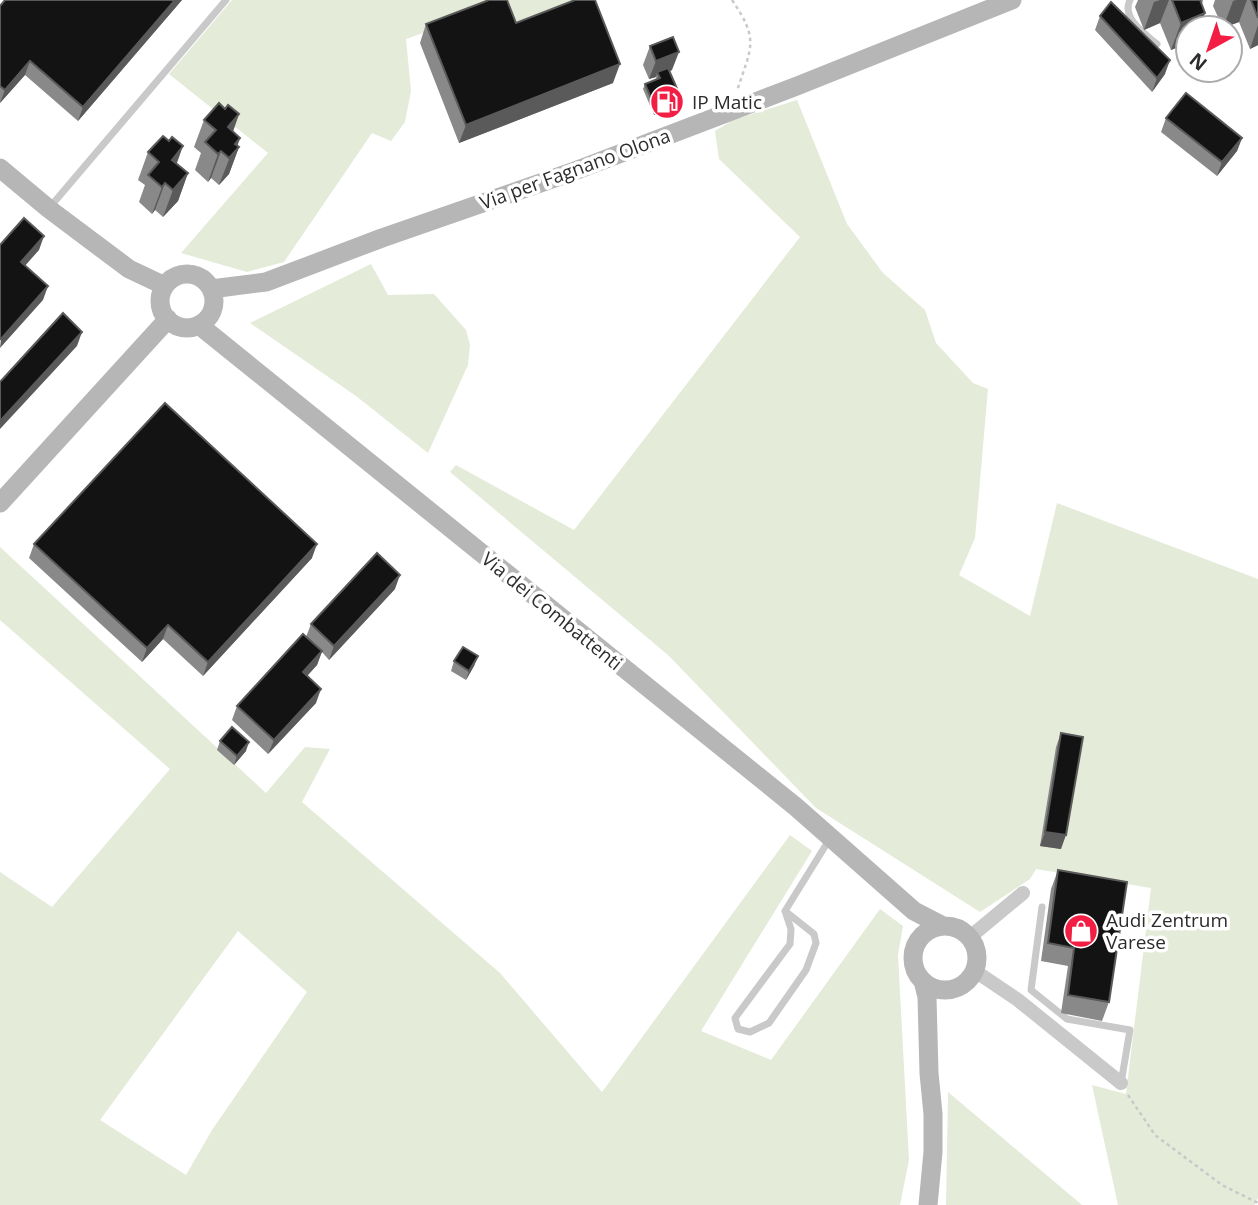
<svg xmlns="http://www.w3.org/2000/svg" width="1258" height="1205" font-family="'Open Sans',sans-serif">
<style>
.green{fill:#e4ebd8;fill-rule:evenodd}
.lines{fill:none;stroke-linecap:round;stroke-linejoin:round}
.path{stroke:#c9c9c9;stroke-width:2.5;stroke-dasharray:3.5 3.5;stroke-linecap:butt}
.lane{stroke:#c9c9c9;stroke-width:7}
.street{stroke:#c9c9c9;stroke-width:14}
.secondary{stroke:#b6b6b6;stroke-width:19}
.wall{fill:#898989}
.shaded-wall{fill:#5a5a5a}
.building{fill:#131313;stroke:#5a5a5a;stroke-width:2}
.labels{text-anchor:middle;dominant-baseline:central;stroke-width:7;stroke-linejoin:round;paint-order:stroke}
.poi-label{font-size:19px;fill:#2c2c2c;stroke:#fff;text-anchor:start}
.street-label{font-size:19px;fill:#2c2c2c;stroke:#fff}
</style>
<rect width="100%" height="100%" fill="#fff"/>
<path class="green" d="M 232,0 L 591,0 L 511,30 L 499,6 L 406,39 L 411,91 L 405,122 L 391,141 L 372,133 L 284,262 L 247,272 L 181,253 L 268,153 L 169,74 Z
M 797,100 L 847,224 L 883,273 L 925,310 L 936,343 L 973,383 L 988,389 L 975,538 L 959,575 L 1030,616 L 1057,503 L 1258,579 L 1258,1197 L 1255,1205 L 1118,1205 L 1092,1085 L 1126,1094 L 1151,888 L 1036,869 L 1030,879 L 980,912 L 816,808 L 668,655 L 450,472 L 456,465 L 574,530 L 800,237 L 719,159 L 715,131 L 733,120 Z
M 371,264 L 388,295 L 434,294 L 466,330 L 470,345 L 468,365 L 428,453 L 356,396 L 250,323 Z
M 0,547 L 266,793 L 305,747 L 330,749 L 302,802 L 500,973 L 602,1092 L 790,835 L 812,851 L 701,1031 L 771,1060 L 880,909 L 903,926 L 898,955 L 909,1160 L 900,1205 L 0,1205 L 0,872 L 52,907 L 170,769 L 0,620 ZM 238,931 L 307,992 L 212,1130 L 186,1175 L 100,1120 Z
M 948,1092 L 1082,1205 L 946,1205 Z"/>
<g class="lines">
<path class="path" d="M 732,0 C 760,41 751,47 737,91
M 1128,1095 L 1155,1135 L 1222,1185 L 1258,1203"/>
<path class="lane" d="M 1130,0 C 1121,18 1145,34 1157,44
M 50,207 L 226,0
M 1042,907 L 1031,990 L 1067,1019 L 1130,1030 L 1121,1083
M 785,911 L 814,934 L 816,943 L 806,970 L 769,1023 L 750,1032 L 738,1029 L 735,1018 L 790,944 L 791,929 Z
M 785,911 L 829,840"/>
<path class="street" d="M 970,937 L 1023,893
M 975,971 L 1018,1000 L 1121,1083"/>
<path class="secondary" d="M 0,168 L 49,209 L 129,269 L 165,286
M160 301a27 27 0 1 1 54 0a27 27 0 1 1-54 0Z
M 211,289 L 266,282 L 382,238 L 572,172 L 797,86 L 1012,0
M 199,325 L 796,807 L 914,911 L 943,926
M 0,503 L 168,319
M913 958a32 32 0 1 1 64 0a32 32 0 1 1-64 0Z
M 923,981 L 927,997 L 929,1073 L 933,1114 L 933,1152 L 928,1205"/>
</g>
<path class="wall" d="M 5,0 L 182,0 L 78,121 L 25,75 L 0,103 L 0,6 Z
M 1138,0 L 1203,0 L 1202,4 L 1205,13 L 1200,28 L 1188,28 L 1188,43 L 1171,50 L 1160,23 L 1144,30 L 1135,7 Z
M 1215,0 L 1258,0 L 1258,45 L 1250,49 L 1239,22 L 1223,28 L 1213,6 Z
M 1100,16 L 1165,74 L 1152,92 L 1095,30 Z
M 516,23 L 613,83 L 459,143 L 420,43 L 426,24 Z
M 650,46 L 672,70 L 670,71 L 682,100 L 680,105 L 654,115 L 643,89 L 645,84 L 657,80 L 656,77 L 649,79 L 643,65 Z
M 225,109 L 239,114 L 233,132 L 240,138 L 237,145 L 239,147 L 229,174 L 219,185 L 211,178 L 208,182 L 195,170 L 201,153 L 194,147 L 204,120 Z
M 1166,118 L 1242,138 L 1237,151 L 1217,176 L 1161,132 Z
M 148,152 L 177,164 L 188,173 L 178,201 L 163,217 L 155,210 L 152,214 L 139,202 L 145,185 L 138,180 Z
M 34,544 L 312,558 L 203,676 L 163,639 L 142,662 L 29,558 Z
M 395,589 L 329,660 L 322,652 L 317,665 L 307,676 L 316,703 L 268,754 L 232,720 L 237,706 L 306,637 L 311,624 Z
M 478,656 L 474,666 L 466,680 L 451,671 L 454,661 Z
M 1061,733 L 1061,849 L 1040,846 L 1056,747 Z
M 220,741 L 246,751 L 234,765 L 217,750 Z
M 1058,870 L 1109,1002 L 1102,1021 L 1061,1013 L 1068,966 L 1041,961 L 1051,889 Z"/>
<path class="shaded-wall" d="M 175,0 L 182,0 L 78,121 L 83,107 Z
M 1160,0 L 1169,0 L 1160,23 L 1144,30 L 1154,2 Z
M 1236,0 L 1247,0 L 1239,22 L 1223,28 L 1233,1 Z
M 1205,13 L 1200,28 L 1188,28 L 1188,43 L 1171,50 L 1181,23 Z
M 1258,25 L 1258,45 L 1250,49 Z
M 679,52 L 672,70 L 659,76 L 657,72 L 656,77 L 649,79 L 656,61 Z
M 1170,60 L 1165,74 L 1152,92 L 1157,78 Z
M 30,61 L 25,75 L 0,103 L 5,90 Z
M 620,64 L 613,83 L 459,143 L 466,125 Z
M 682,100 L 680,105 L 654,115 L 656,110 Z
M 239,114 L 229,142 L 228,127 Z
M 240,138 L 236,150 L 239,147 L 229,174 L 219,185 L 235,144 Z
M 1242,138 L 1237,151 L 1217,176 L 1222,162 Z
M 183,146 L 173,174 L 172,160 Z
M 221,151 L 211,178 L 208,182 L 218,154 Z
M 188,173 L 178,201 L 163,217 L 173,190 Z
M 165,183 L 155,210 L 152,214 L 162,187 Z
M 44,236 L 39,250 L 16,276 L 21,262 Z
M 48,286 L 43,300 L 0,348 L 1,339 Z
M 82,332 L 77,346 L 0,429 L 0,421 Z
M 317,544 L 312,558 L 203,676 L 208,662 Z
M 400,575 L 395,589 L 329,660 L 334,646 Z
M 168,625 L 163,639 L 142,662 L 147,648 Z
M 322,651 L 317,665 L 298,686 L 303,672 Z
M 478,656 L 474,666 L 466,680 L 469,671 Z
M 321,689 L 316,703 L 268,754 L 274,740 Z
M 249,742 L 246,751 L 234,765 L 237,756 Z
M 1045,832 L 1066,835 L 1061,849 L 1040,846 Z"/>
<path class="building" d="M 5,0 L 175,0 L 83,107 L 30,61 L 5,90 L 0,86 L 0,6 Z
M 489,0 L 507,0 L 516,23 L 575,0 L 595,0 L 620,64 L 466,125 L 426,24 Z
M 1172,0 L 1200,0 L 1205,13 L 1181,23 Z
M 1251,0 L 1258,0 L 1258,18 Z
M 1111,2 L 1170,60 L 1157,78 L 1100,16 Z
M 673,37 L 679,52 L 656,61 L 650,46 Z
M 668,68 L 682,100 L 656,110 L 645,84 L 660,78 L 657,72 Z
M 1186,93 L 1242,138 L 1222,162 L 1166,118 Z
M 219,103 L 225,109 L 228,105 L 239,114 L 228,127 L 240,138 L 235,144 L 239,147 L 229,158 L 221,151 L 218,154 L 205,142 L 216,130 L 204,120 Z
M 163,136 L 169,141 L 172,137 L 183,146 L 172,160 L 188,173 L 173,190 L 165,183 L 162,187 L 148,175 L 159,162 L 148,152 Z
M 24,218 L 44,236 L 21,262 L 48,286 L 1,339 L 0,337 L 0,245 Z
M 63,313 L 82,332 L 0,421 L 0,382 Z
M 165,403 L 317,544 L 208,662 L 168,625 L 147,648 L 34,544 Z
M 377,553 L 400,575 L 334,646 L 311,624 Z
M 303,634 L 322,651 L 303,672 L 321,689 L 274,740 L 237,706 Z
M 463,647 L 478,656 L 469,671 L 454,661 Z
M 232,727 L 249,742 L 237,756 L 220,741 Z
M 1061,733 L 1083,737 L 1066,835 L 1045,832 Z
M 1058,870 L 1127,882 L 1109,1002 L 1068,995 L 1074,948 L 1048,943 Z"/>
<defs>
<g id="fuel-disc" transform="scale(1.75)"><circle r="9.5" fill="#f21e44" stroke="#fff"/><path d="M-5.5-6h7V0h2V4h1.3V-2.5L3-4.5l.8-.8L6-3V5H2.5V1h-1V6h-7ZM-4.2-4.7v3.2H.2V-4.7Z" fill="#fff"/></g>
<g id="shop-disc" transform="scale(1.75)"><circle r="9.5" fill="#f21e44" stroke="#fff"/><path d="M-5-2.5h2.3a2.7 3.5 0 0 1 5.4 0H5L5.5 6h-11ZM-1.5-2.5h3a1.5 2.3 0 0 0-3 0Z" fill="#fff"/></g>
</defs>
<g fill-rule="evenodd">
<use href="#fuel-disc" x="667" y="102"/>
<use href="#shop-disc" x="1081" y="931"/>
</g>
<g class="labels">
<g class="poi-label">
<text x="692" y="102">IP Matic</text>
<text x="1106" y="920">Audi Zentrum<tspan x="1106" dy="22">Varese</tspan></text>
</g>
<g class="street-label">
<text transform="translate(575 169) rotate(-20)">Via per Fagnano Olona</text>
<text transform="translate(552 611) rotate(39)">Via dei Combattenti</text>
</g>
</g>
<g transform="translate(1209 49) rotate(220)"><circle r="33" fill="#ffffff" stroke="#ababab" stroke-width="2"/>
<path d="M0-5L12 26L0 18L-12 26Z" fill="#f21e44"/>
<text y="-10" font-size="19" font-weight="bold" text-anchor="middle" fill="#2c2c2c">N</text>
</g>
</svg>
